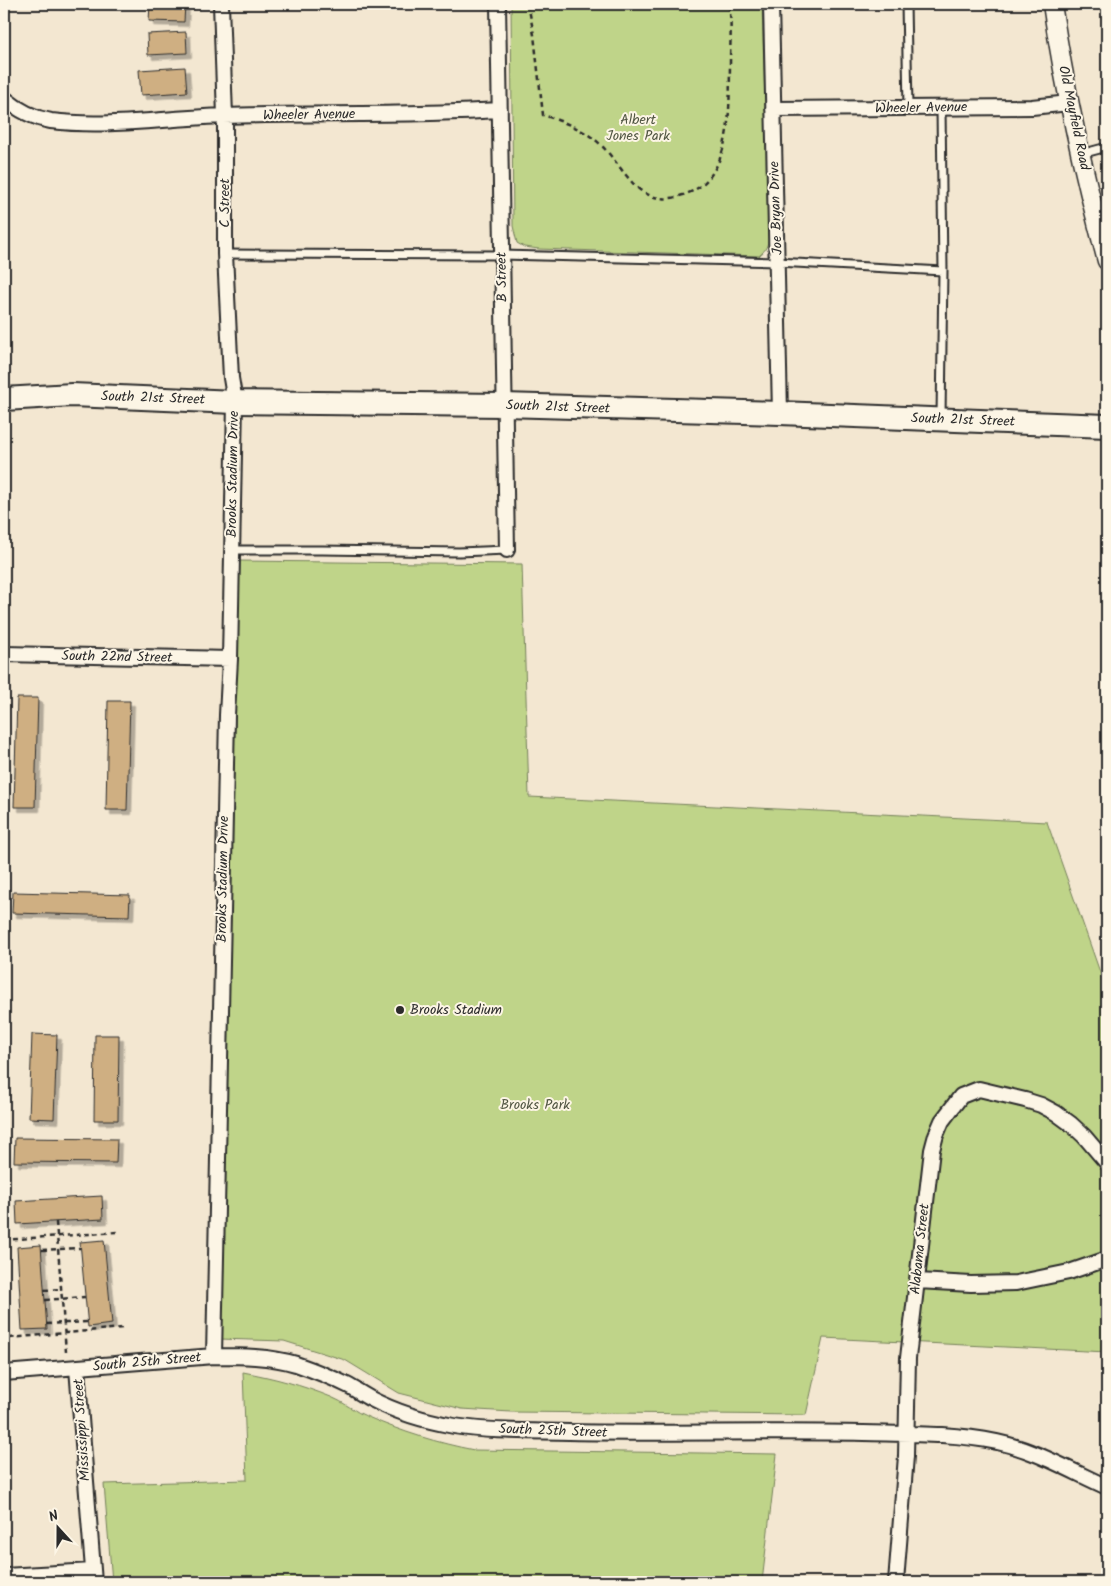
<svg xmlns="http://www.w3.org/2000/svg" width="1111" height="1586" font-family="Kalam,sans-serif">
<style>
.green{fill:#bfd489;stroke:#75805a}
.building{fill:#cfaf82;stroke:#2b2b2b;filter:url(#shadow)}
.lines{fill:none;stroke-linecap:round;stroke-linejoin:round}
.service-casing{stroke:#2b2b2b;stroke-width:11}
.minor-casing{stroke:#2b2b2b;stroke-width:18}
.tertiary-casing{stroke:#2b2b2b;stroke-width:21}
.primary-casing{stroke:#2b2b2b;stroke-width:26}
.path{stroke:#2b2b2b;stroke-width:2.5;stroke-dasharray:5 4;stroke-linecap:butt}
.service{stroke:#fcf5e5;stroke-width:7}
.minor{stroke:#fcf5e5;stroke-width:14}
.tertiary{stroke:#fcf5e5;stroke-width:18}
.primary{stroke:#fcf5e5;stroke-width:22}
.poi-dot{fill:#2b2b2b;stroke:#fcf5e5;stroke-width:2}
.labels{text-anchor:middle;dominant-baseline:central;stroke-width:4;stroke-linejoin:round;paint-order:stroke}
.street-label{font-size:14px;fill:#2b2b2b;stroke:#fcf5e5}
.park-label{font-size:14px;fill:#505542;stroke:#fcf5e5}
.poi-label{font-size:14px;fill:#2b2b2b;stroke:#fcf5e5;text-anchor:start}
</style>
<defs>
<filter id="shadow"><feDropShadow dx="4.5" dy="4.5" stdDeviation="0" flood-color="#0004"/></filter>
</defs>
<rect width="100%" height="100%" fill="#f3e7d1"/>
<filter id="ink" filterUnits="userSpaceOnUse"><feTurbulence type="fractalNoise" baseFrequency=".02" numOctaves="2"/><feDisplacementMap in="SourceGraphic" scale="10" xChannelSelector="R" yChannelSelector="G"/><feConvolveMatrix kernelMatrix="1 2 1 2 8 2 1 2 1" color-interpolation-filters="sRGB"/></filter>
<g filter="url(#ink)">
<path class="green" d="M 511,4 L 762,4 L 769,236 C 768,245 766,250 759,256 L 539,249 L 524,247 L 517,243 L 513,226 Z
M 239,561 L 522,564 L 529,797 L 1047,822 L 1107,992 L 1107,1352 L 823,1338 L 806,1415 L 511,1412 L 462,1409 L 399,1393 L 345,1360 L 284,1341 L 220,1339 Z
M 243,1372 C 275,1378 301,1385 331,1397 C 344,1402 355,1412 368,1417 C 402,1432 438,1443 474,1450 L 777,1454 L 762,1582 L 112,1582 L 104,1484 L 247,1480 Z"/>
<path class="building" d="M 150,4 L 185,4 L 184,22 L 149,21 Z
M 186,32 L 187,53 L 148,55 L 147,34 Z
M 185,67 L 187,92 L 141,95 L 139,70 Z
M 17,698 L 38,698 L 35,807 L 14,807 Z
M 108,701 L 130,701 L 127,810 L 106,810 Z
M 13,892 L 130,895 L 129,916 L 12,913 Z
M 32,1034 L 57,1035 L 54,1119 L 29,1118 Z
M 95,1035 L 119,1035 L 118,1120 L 94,1120 Z
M 15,1138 L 117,1139 L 116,1163 L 14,1162 Z
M 102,1196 L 103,1219 L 17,1224 L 16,1201 Z
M 104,1240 L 112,1324 L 88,1327 L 80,1242 Z
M 41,1245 L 47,1329 L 22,1330 L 17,1247 Z"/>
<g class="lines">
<g class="service-casing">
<path id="service" d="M 906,4 L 908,108
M 1081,154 L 1107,147
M 225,254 L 502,255 L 777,262 L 943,271
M 941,416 L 943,271 L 941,108
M 232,550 L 322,550 L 459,552 L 507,550"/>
</g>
<g class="minor-casing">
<path id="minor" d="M 498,4 L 507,550
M 771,4 L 780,413
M 4,98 C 17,109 33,118 51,121 C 107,128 167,118 224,116 C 316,113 408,116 500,110
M 773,109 L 1032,107 L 1069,103
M 4,654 L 230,659
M 918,1281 L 971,1284 L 1016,1283 L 1069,1272 L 1107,1259
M 214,1356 L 227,715 L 230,659 L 235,402 L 231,378 L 225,254 L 225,116 L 221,4
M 77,1368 L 94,1582
M 4,1373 L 214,1356 C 241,1356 269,1356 296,1364 C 313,1370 331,1377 347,1385 C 355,1389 363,1395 371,1399 C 396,1412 426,1421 454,1426 C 492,1432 531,1431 569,1432 C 667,1434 765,1431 864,1433 C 908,1434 953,1433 997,1442 C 1036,1450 1071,1471 1107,1487
M 4,1576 L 93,1571
M 896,1582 L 906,1456 L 908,1358 L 932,1150 L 936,1135 L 942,1121 L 961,1096 L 979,1089 L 1025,1100 L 1041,1105 L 1056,1113 L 1071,1124 L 1084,1136 L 1107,1163"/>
</g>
<g class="tertiary-casing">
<path id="tertiary" d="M 1052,4 C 1065,91 1084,176 1107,261"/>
</g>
<g class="primary-casing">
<path id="primary" d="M 4,399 L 72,395 L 235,402 L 504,405 L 780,413 L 1107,426"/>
</g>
<path class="path" d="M 528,4 L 534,35 L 543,115 C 564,122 587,130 603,147 C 613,157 632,186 643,192 C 657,200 668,200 683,195 C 734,179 729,108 730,65 C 730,45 732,24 729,4
M 56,1222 L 66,1352
M 4,1240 L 117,1232
M 42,1250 L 80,1248
M 44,1290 L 60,1289
M 45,1300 L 85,1297
M 46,1324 L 87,1322
M 4,1333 L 4,1336 L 9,1338 L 122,1328"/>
<use href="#service" class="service"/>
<use href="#minor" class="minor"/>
<use href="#tertiary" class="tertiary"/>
<use href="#primary" class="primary"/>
</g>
</g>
<circle class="poi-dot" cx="400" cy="1010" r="5"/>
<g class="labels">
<g class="street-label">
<text transform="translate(921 108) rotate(-1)">Wheeler Avenue</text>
<text transform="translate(309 115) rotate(-1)">Wheeler Avenue</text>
<text transform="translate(1074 118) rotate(78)">Old Mayfield Road</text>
<text transform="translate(225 203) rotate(-90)">C Street</text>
<text transform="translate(776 208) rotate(-92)">Joe Bryan Drive</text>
<text transform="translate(502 277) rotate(-91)">B Street</text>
<text transform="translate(153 398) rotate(2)">South 21st Street</text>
<text transform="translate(558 407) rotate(2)">South 21st Street</text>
<text transform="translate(963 420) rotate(2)">South 21st Street</text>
<text transform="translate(233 474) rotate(-89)">Brooks Stadium Drive</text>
<text transform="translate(117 657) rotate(1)">South 22nd Street</text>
<text transform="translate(223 879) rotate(-89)">Brooks Stadium Drive</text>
<text transform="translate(920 1249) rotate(-84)">Alabama Street</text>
<text transform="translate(147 1362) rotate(-5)">South 25th Street</text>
<text transform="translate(82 1430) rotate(-94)">Mississippi Street</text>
<text transform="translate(553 1431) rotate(2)">South 25th Street</text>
</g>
<g class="park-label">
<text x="638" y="120">Albert<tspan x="638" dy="16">Jones Park</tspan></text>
<text x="535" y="1105">Brooks Park</text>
</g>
<g class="poi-label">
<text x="410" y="1010">Brooks Stadium</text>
</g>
</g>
<rect width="1111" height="1586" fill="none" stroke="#fcf5e5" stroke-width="20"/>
<rect x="10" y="10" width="1091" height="1566" fill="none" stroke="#2b2b2b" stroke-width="2" filter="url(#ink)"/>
<g transform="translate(58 1528) rotate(339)" stroke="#fcf5e5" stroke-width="4" paint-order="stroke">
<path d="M0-4L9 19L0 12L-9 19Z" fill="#2b2b2b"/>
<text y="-8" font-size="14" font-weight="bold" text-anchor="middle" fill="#2b2b2b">N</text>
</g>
</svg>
